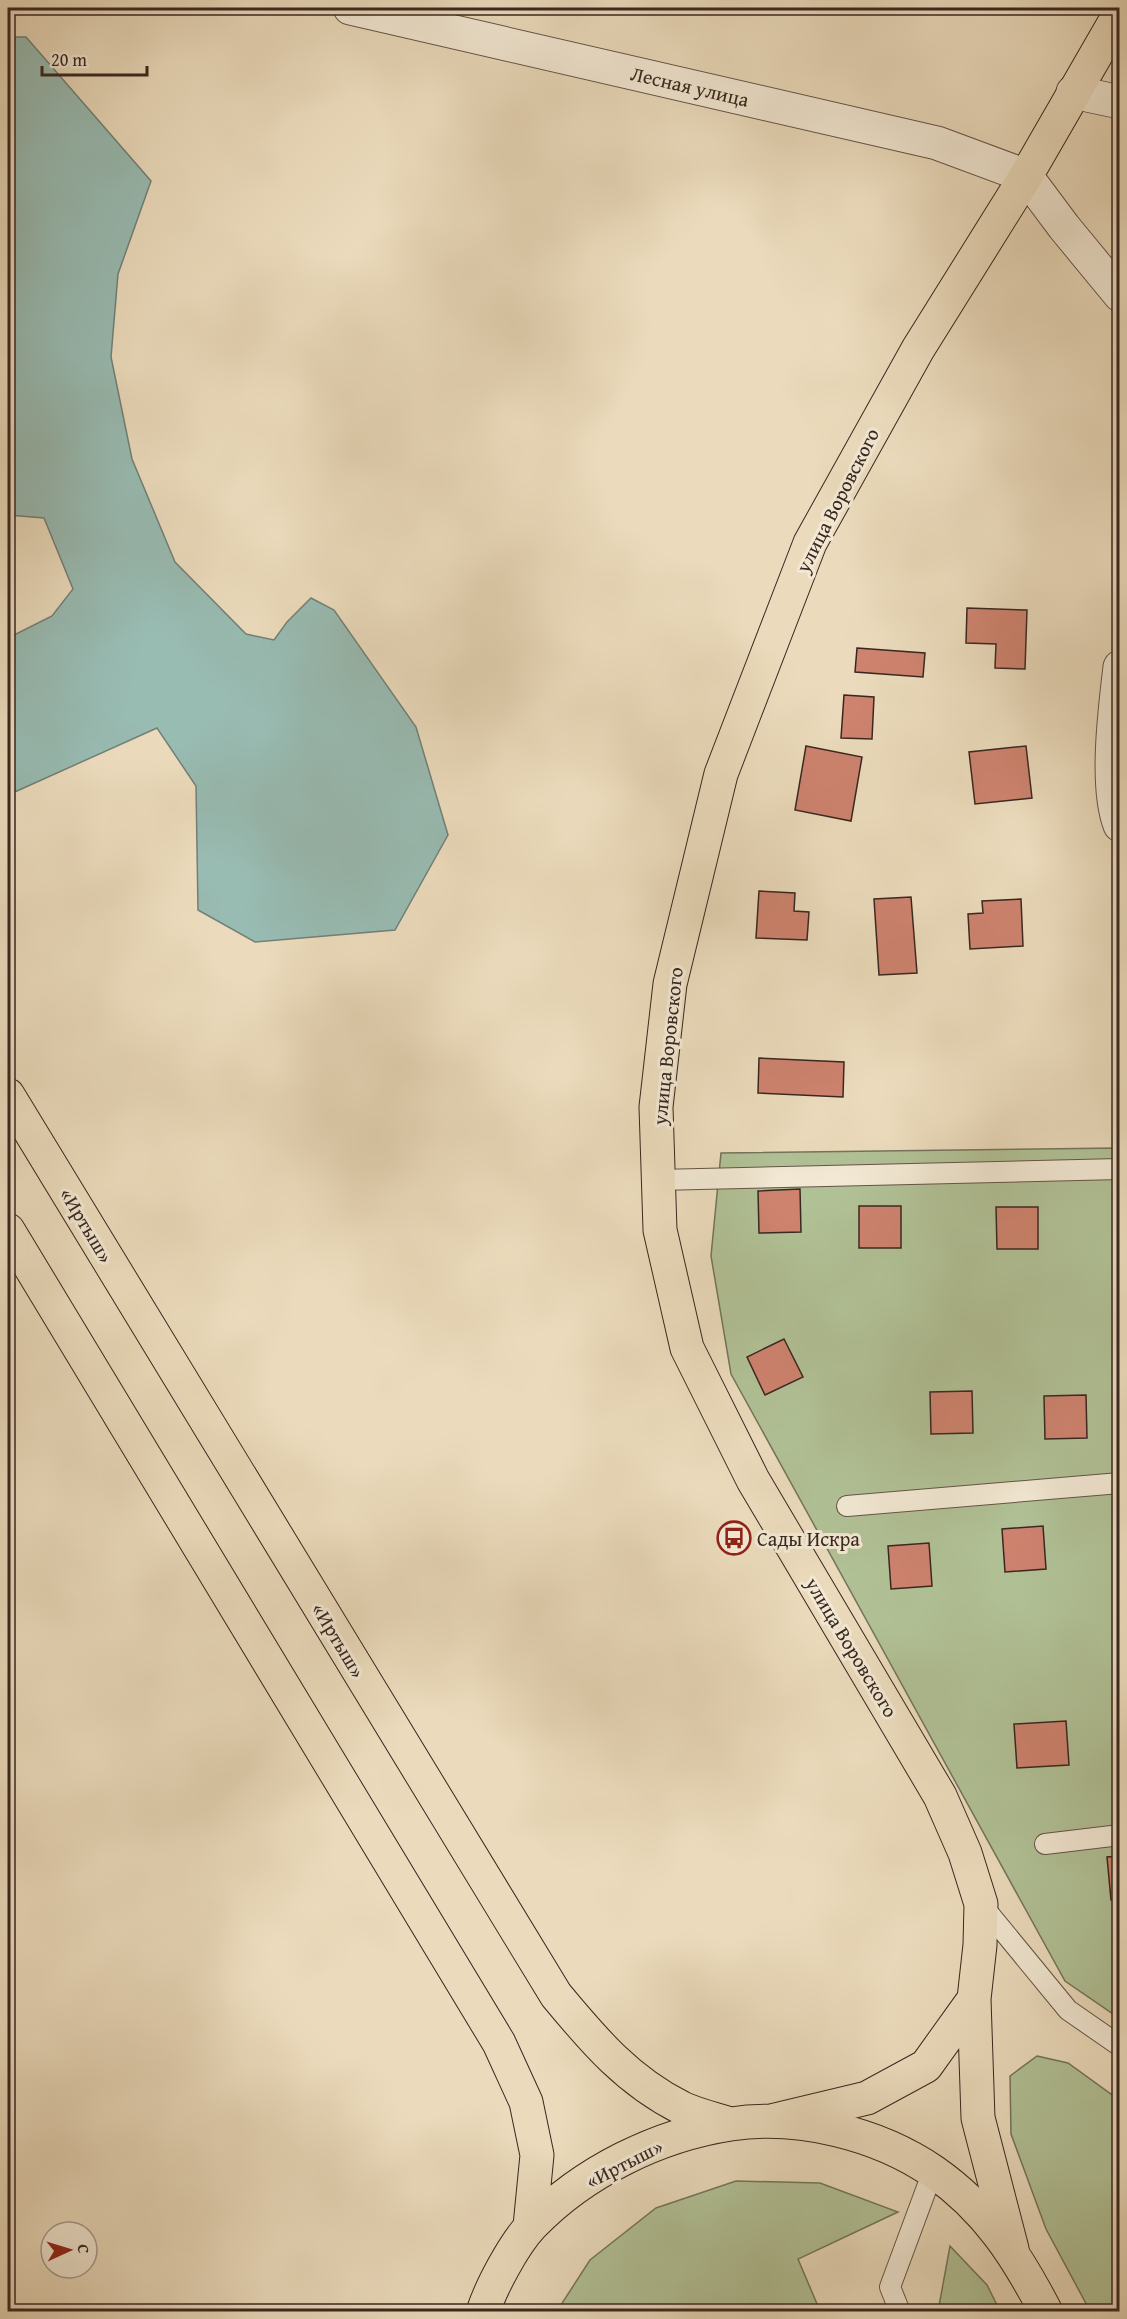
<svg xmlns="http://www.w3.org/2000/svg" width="1127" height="2319" font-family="'Gentium Book Plus',serif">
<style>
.green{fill:#b1c196;stroke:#74745b;stroke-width:1.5}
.water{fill:#98bbb2;stroke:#728078;stroke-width:1.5}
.building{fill:#ce836f;stroke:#382720;stroke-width:1.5}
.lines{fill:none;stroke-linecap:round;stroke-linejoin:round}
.service-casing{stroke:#655447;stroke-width:22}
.minor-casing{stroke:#655447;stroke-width:35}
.tertiary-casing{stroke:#655447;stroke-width:35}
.primary-casing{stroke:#382720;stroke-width:35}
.trunk-casing{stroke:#382720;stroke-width:35}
.service{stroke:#f2e8d3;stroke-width:20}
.minor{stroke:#f2e8d3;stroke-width:33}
.tertiary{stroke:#f2e8d3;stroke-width:33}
.primary{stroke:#ebdbbc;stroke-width:33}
.trunk{stroke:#ebdbbc;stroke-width:33}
.labels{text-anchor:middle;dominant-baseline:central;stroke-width:6;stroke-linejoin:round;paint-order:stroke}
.street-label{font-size:20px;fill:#382720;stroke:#f2e8d3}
.poi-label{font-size:20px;fill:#382720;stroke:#f2e8d3;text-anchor:start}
</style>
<rect width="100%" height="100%" fill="#ebdbbc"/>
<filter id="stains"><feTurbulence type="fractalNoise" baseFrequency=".00333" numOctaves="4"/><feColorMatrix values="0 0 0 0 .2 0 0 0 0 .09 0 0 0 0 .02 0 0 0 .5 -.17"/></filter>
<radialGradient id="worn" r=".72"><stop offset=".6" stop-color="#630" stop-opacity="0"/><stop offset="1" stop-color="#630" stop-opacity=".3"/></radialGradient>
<path class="green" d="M 1119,1148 L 1119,2018 L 1065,1981 L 731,1374 L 711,1256 L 721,1153 Z
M 1037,2056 L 1068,2063 L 1119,2100 L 1119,2311 L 1090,2311 L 1046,2229 L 1011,2134 L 1010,2076 Z
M 736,2181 L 820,2183 L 898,2212 L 798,2259 L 820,2311 L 557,2311 L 590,2260 L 656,2208 Z
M 950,2246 L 987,2285 L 1000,2311 L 941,2311 L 939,2306 Z"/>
<path class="water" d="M 8,37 L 26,37 L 151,181 L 118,274 L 111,357 L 132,459 L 175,562 L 246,634 L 274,640 L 287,622 L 311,598 L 334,610 L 416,727 L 448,835 L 395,930 L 255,942 L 198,910 L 196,786 L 157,728 L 8,795 L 8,638 L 52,616 L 73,589 L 44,518 L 8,515 Z"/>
<path class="building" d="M 967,608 L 1027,610 L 1025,669 L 995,668 L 996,644 L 966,643 Z
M 857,648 L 925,653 L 923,677 L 855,672 Z
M 844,695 L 874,697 L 872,739 L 841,738 Z
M 806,746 L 862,757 L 851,821 L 795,810 Z
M 1026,746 L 1032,798 L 975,804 L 969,752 Z
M 759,891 L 795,893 L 794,911 L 809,912 L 807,940 L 756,938 Z
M 911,897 L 917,973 L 879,975 L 874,899 Z
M 1021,899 L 1023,946 L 970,949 L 968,914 L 983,913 L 982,901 Z
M 759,1058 L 844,1062 L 843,1097 L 758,1093 Z
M 800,1189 L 801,1232 L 759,1233 L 758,1191 Z
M 1115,1204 L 1120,1204 L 1120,1246 L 1117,1247 Z
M 859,1206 L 901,1206 L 901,1248 L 859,1248 Z
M 996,1207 L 1038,1207 L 1038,1249 L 997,1249 Z
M 784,1339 L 803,1377 L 765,1395 L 747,1357 Z
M 972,1391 L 973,1433 L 931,1434 L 930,1392 Z
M 1086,1395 L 1087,1438 L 1045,1439 L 1044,1396 Z
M 1043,1526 L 1046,1569 L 1005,1572 L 1002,1529 Z
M 929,1543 L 932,1586 L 891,1589 L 888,1546 Z
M 1066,1721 L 1069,1765 L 1017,1768 L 1014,1724 Z
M 1120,1856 L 1120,1899 L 1111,1900 L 1107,1857 Z"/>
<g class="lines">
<g class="service-casing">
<path id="service" d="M 658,1180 L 1120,1169
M 847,1506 L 1120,1483
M 1045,1844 L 1120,1835
M 981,1904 L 1068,2010 L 1120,2046
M 900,2312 L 890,2287 L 933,2171"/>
</g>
<g class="minor-casing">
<path id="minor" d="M 1073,92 L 1120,102
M 1026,176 L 1064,227 L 1120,295
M 1120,667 C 1115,709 1105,787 1120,825"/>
</g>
<g class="tertiary-casing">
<path id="tertiary" d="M 350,8 L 937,143 L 1026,176"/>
</g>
<g class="primary-casing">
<path id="primary" d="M 775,2120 L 867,2098 L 926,2066 L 974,1999
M 1012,2249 L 978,2118 L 974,1999 L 980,1945 L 981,1904 L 965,1853 L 940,1796 L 753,1480 L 687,1348 L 660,1230 L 656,1107 L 670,984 L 721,774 L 810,543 L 918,349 L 1026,176 L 1120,13"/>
</g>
<g class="trunk-casing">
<path id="trunk" d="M 8,1095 L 556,1995 C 594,2041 628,2081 682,2108 C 697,2115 715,2119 730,2124
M 8,1230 L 499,2043 L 526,2102 L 537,2155 L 530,2226
M 483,2312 C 491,2287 514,2244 532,2225 C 583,2172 658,2135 731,2124 C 798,2114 877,2133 934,2172 C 987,2209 1017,2256 1046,2312"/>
</g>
<use href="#service" class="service"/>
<use href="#minor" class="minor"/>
<use href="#tertiary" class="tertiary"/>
<use href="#primary" class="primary"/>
<use href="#trunk" class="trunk"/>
</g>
<defs>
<g id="bus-ring" transform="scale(1.725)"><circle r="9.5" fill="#f2e8d3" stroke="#8f2418" stroke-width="1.5"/><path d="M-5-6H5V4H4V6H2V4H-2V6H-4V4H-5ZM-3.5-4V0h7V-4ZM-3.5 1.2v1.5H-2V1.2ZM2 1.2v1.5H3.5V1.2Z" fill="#8f2418"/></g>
</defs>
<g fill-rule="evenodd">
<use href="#bus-ring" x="734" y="1538"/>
</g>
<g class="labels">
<g class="street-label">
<text transform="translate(690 86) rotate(13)">Лесная улица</text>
<text transform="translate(837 500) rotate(-63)">улица Воровского</text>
<text transform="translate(667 1046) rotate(-84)">улица Воровского</text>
<text transform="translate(87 1225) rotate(59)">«Иртыш»</text>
<text transform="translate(339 1640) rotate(59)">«Иртыш»</text>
<text transform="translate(852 1647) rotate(59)">улица Воровского</text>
<text transform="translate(624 2163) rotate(-27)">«Иртыш»</text>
</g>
<g class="poi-label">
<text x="757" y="1538">Сады Искра</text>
</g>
</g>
<rect width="1127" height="2319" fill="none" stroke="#ebdbbc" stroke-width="30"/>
<rect x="9" y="9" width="1109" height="2301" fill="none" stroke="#382720" stroke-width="3"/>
<rect x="15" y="15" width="1097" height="2289" fill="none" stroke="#382720" stroke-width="1.5"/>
<g transform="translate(69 2250) rotate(86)"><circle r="28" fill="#f2e8d3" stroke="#a89b8b" stroke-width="1.5"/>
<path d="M0-4.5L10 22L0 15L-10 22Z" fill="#8f2418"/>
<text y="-9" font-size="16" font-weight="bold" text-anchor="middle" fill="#382720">С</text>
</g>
<path d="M42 66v9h105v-9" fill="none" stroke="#382720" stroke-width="3"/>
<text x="51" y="66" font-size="18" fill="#382720" stroke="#f2e8d3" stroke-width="4.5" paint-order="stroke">20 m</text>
<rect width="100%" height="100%" filter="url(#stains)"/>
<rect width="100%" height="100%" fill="url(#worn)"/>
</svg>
